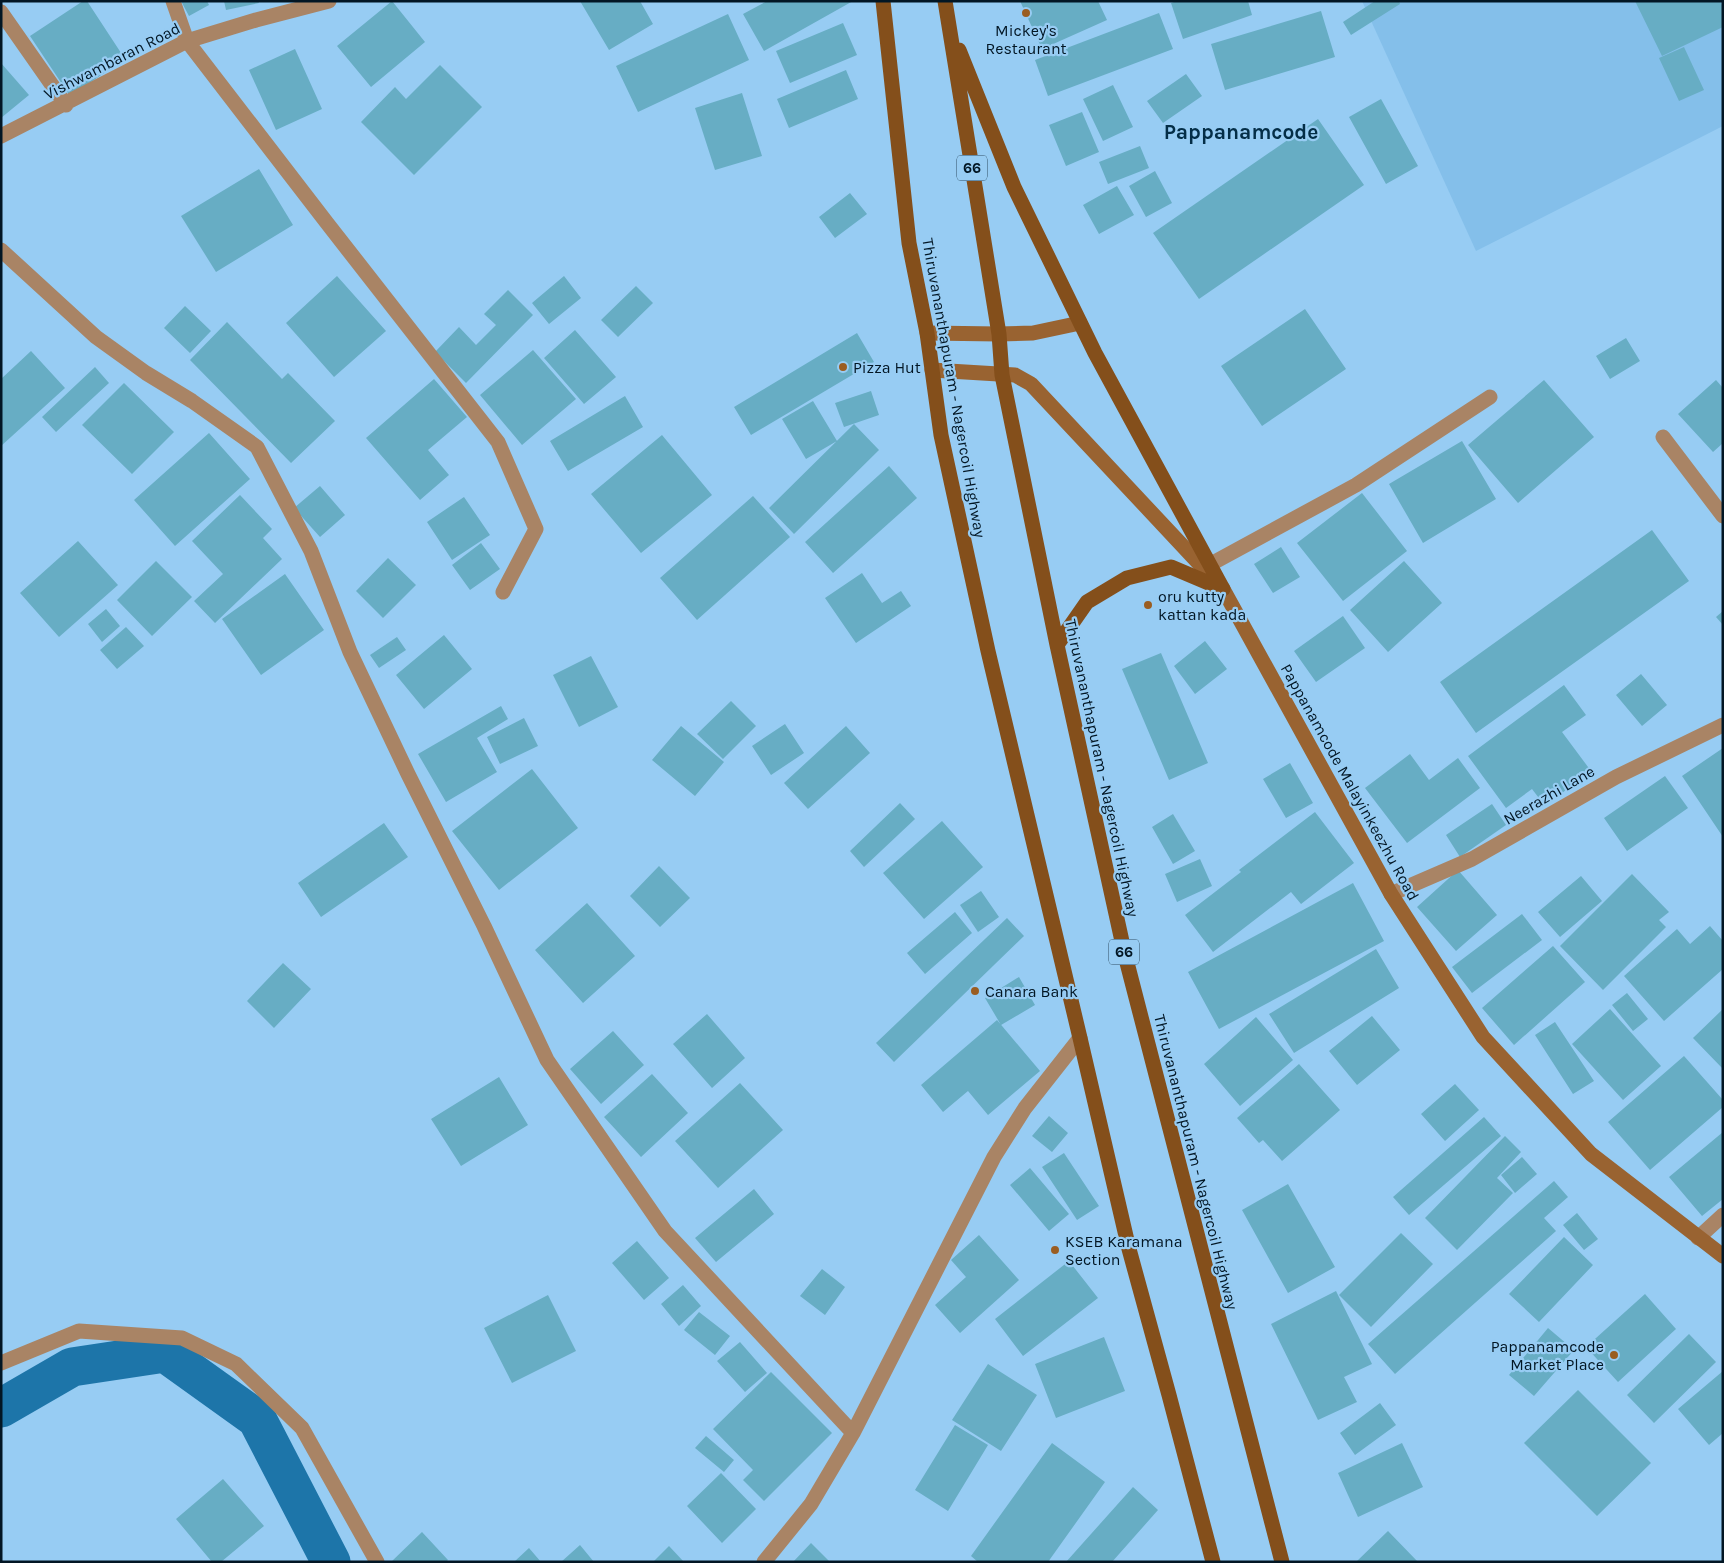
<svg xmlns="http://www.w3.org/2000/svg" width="1724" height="1563" font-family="Karla,sans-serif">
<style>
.built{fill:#84bfea}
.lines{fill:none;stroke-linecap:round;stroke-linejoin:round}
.canal{stroke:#1d75a9;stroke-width:39}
.building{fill:#67adc4}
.street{stroke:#a98465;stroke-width:15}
.secondary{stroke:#996331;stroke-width:15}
.primary{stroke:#844f1b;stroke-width:15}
.poi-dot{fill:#9a5d21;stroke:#97ccf3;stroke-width:2}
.labels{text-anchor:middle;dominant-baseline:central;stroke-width:4.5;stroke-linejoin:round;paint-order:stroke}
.shield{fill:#97ccf3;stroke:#2f4d62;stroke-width:1}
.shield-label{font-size:15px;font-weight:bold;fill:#021624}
.poi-label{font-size:16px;fill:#021624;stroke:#97ccf3;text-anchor:start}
.street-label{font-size:16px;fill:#021624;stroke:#97ccf3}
.district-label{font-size:21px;font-weight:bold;fill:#042e47;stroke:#97ccf3}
</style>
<rect width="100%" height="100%" fill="#97ccf3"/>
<path class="built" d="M 1362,1 L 1723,1 L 1723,126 L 1476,251 Z"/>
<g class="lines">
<path class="canal" d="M 1,1408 L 72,1367 L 165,1353 L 257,1419 L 331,1562"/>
</g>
<path class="building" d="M 83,1 L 87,1 L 125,59 L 70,96 L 30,36 Z
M 181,1 L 207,1 L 209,5 L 189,16 Z
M 224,1 L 258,1 L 259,3 L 226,10 Z
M 392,1 L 425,42 L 371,87 L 337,46 Z
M 580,1 L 640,1 L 653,24 L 609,50 Z
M 767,1 L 853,1 L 764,51 L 743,14 Z
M 1020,1 L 1098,1 L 1107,20 L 1042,49 Z
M 1177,1 L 1248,1 L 1252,15 L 1183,39 L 1171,3 Z
M 1375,1 L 1399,1 L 1400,4 L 1351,35 L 1343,22 Z
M 1635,1 L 1720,1 L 1723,7 L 1723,27 L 1662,56 Z
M 1321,11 L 1335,57 L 1225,90 L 1211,44 Z
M 1159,13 L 1173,49 L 1048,96 L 1035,60 Z
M 728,14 L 749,60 L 638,112 L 616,66 Z
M 843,23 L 857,55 L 790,83 L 776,51 Z
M 1684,47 L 1704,90 L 1679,101 L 1659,58 Z
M 295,49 L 322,109 L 276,130 L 249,70 Z
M 1,63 L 29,95 L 1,118 Z
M 440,65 L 482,107 L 414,175 L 361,122 L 395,87 L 406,99 Z
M 846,70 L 858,99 L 789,128 L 777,99 Z
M 1186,74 L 1202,96 L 1163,123 L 1147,101 Z
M 1113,85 L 1133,127 L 1103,141 L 1083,99 Z
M 742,93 L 762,156 L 715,170 L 695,108 Z
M 1381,99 L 1418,166 L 1386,184 L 1349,117 Z
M 1082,112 L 1099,152 L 1066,166 L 1049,125 Z
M 1318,119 L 1364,185 L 1199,299 L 1153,233 Z
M 1140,146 L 1149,168 L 1108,184 L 1099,162 Z
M 259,169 L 293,225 L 216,272 L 181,216 Z
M 1155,171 L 1172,203 L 1146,217 L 1129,186 Z
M 1117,186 L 1134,215 L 1099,234 L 1083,205 Z
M 850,193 L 867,214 L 835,238 L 819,217 Z
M 337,276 L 386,331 L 334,377 L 286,323 Z
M 564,276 L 581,298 L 549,324 L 532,303 Z
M 636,286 L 653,303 L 618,337 L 601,320 Z
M 508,290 L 533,315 L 466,383 L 435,352 L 459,327 L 476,345 L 496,325 L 484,314 Z
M 185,306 L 211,331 L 190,353 L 164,328 Z
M 1305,309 L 1346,369 L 1262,426 L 1221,366 Z
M 227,322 L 282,379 L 288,373 L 335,421 L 291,463 L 190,360 Z
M 575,330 L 616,377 L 584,404 L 544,358 Z
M 857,333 L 874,362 L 751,435 L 734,407 Z
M 1626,338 L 1640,361 L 1610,379 L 1596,356 Z
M 533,350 L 576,399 L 522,445 L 480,395 Z
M 31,351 L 65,388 L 1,446 L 1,379 Z
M 95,367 L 109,383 L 56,432 L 42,417 Z
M 434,379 L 467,417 L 428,450 L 449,475 L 420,500 L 366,438 Z
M 1544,380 L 1594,437 L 1518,503 L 1468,445 Z
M 1716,380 L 1723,388 L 1723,443 L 1713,452 L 1678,414 Z
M 124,383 L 174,432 L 132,474 L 82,425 Z
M 871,391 L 879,415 L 844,427 L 835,403 Z
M 625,396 L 643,427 L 568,471 L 550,441 Z
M 813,401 L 837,441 L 806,459 L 782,419 Z
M 854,424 L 879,450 L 794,534 L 769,508 Z
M 209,433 L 250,479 L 175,546 L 134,500 Z
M 662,435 L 712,495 L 641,553 L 591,494 Z
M 1462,441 L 1496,499 L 1423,543 L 1389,484 Z
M 889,466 L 917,498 L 833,573 L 805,542 Z
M 320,486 L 345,515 L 320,537 L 294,508 Z
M 1362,493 L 1407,551 L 1343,601 L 1297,543 Z
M 240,495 L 272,529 L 263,538 L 282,559 L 215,623 L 194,601 L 223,574 L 192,541 Z
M 753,496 L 790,537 L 697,620 L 660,578 Z
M 464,497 L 490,535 L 452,560 L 427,522 Z
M 1652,530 L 1689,581 L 1476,733 L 1440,682 Z
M 78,541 L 118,585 L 59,637 L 20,593 Z
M 481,543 L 500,569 L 470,590 L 452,565 Z
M 1281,547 L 1300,577 L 1273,593 L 1254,564 Z
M 388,558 L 416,585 L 383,618 L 356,591 Z
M 156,561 L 192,597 L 152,636 L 117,600 Z
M 1404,561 L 1442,603 L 1388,652 L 1350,610 Z
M 862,573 L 882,603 L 901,591 L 911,606 L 856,643 L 825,598 Z
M 285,574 L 324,630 L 261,675 L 222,619 Z
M 106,609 L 120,626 L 102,642 L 88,624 Z
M 1723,611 L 1723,625 L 1716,617 Z
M 1343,616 L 1365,648 L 1316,682 L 1294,651 Z
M 126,627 L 144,646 L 117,669 L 100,650 Z
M 444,635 L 472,669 L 424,709 L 396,675 Z
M 397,637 L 406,650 L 379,668 L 370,655 Z
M 1205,641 L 1227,669 L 1195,694 L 1174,666 Z
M 1161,653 L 1208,763 L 1169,780 L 1122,669 Z
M 591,656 L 618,707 L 579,727 L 553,675 Z
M 1641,674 L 1667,705 L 1642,726 L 1616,695 Z
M 1564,685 L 1586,715 L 1562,732 L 1591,771 L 1545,806 L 1532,789 L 1506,808 L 1468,756 Z
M 731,701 L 756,726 L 723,759 L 697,734 Z
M 501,706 L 508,719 L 477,738 L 497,772 L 446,802 L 418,754 Z
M 524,718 L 538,746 L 500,764 L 487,737 Z
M 785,724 L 804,753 L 771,775 L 752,746 Z
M 681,726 L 724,762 L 695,796 L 652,760 Z
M 846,726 L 870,753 L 808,809 L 784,783 Z
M 1723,748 L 1723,837 L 1682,776 Z
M 1410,754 L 1429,780 L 1458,758 L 1480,788 L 1407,843 L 1365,788 Z
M 1290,763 L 1313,803 L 1286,818 L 1263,779 Z
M 532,769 L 578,828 L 499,890 L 452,831 Z
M 1665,776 L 1688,808 L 1627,851 L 1604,818 Z
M 900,803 L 915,819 L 864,867 L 850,851 Z
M 1492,804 L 1506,825 L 1460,857 L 1446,835 Z
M 1315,812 L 1354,863 L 1301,904 L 1291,892 L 1213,952 L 1185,915 L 1241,872 L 1239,870 Z
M 1173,814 L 1195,851 L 1173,864 L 1152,827 Z
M 942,821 L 983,867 L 924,919 L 883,873 Z
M 384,823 L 408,857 L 321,917 L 298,883 Z
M 1200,859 L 1212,886 L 1177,902 L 1165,874 Z
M 659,866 L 690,898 L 660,927 L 630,896 Z
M 1458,870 L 1497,915 L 1456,951 L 1417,907 Z
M 1632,874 L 1669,912 L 1659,920 L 1666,927 L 1603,990 L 1560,946 Z
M 1581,876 L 1602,901 L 1560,937 L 1538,912 Z
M 1353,883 L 1384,941 L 1219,1029 L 1188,972 Z
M 981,891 L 999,917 L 978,932 L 960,905 Z
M 587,903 L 635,956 L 583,1003 L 535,950 Z
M 955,912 L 972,933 L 925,974 L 907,953 Z
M 1522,914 L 1542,940 L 1472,993 L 1452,967 Z
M 1007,918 L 1024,936 L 894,1062 L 876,1043 Z
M 1710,926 L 1723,941 L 1723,969 L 1664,1021 L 1624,976 L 1677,929 L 1690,944 Z
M 1553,946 L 1585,982 L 1514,1045 L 1482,1008 Z
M 1376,949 L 1399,988 L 1294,1053 L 1269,1014 Z
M 283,963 L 311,989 L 274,1028 L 247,1001 Z
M 1019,977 L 1035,1005 L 1001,1025 L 985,998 Z
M 1627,993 L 1648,1019 L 1633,1031 L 1612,1005 Z
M 1610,1009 L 1661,1066 L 1623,1100 L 1572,1044 Z
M 1723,1009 L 1723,1069 L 1693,1038 Z
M 707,1014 L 745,1058 L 712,1088 L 673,1044 Z
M 1372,1016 L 1400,1050 L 1357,1085 L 1329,1051 Z
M 1256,1017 L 1293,1060 L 1240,1106 L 1204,1064 Z
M 997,1020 L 1040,1071 L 988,1115 L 968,1091 L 943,1112 L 921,1085 Z
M 1555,1022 L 1594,1081 L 1573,1094 L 1535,1035 Z
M 613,1031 L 644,1065 L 601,1104 L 570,1069 Z
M 1684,1056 L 1723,1100 L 1723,1107 L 1650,1170 L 1608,1122 Z
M 1299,1064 L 1340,1110 L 1282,1161 L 1263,1140 L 1259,1143 L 1237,1118 Z
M 652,1074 L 688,1113 L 641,1157 L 604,1117 Z
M 499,1077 L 528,1125 L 461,1166 L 431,1119 Z
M 740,1083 L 783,1130 L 718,1188 L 675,1141 Z
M 1455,1084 L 1479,1110 L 1445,1141 L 1421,1114 Z
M 1049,1116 L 1068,1133 L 1052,1152 L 1032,1136 Z
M 1484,1117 L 1501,1136 L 1409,1215 L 1393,1197 Z
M 1723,1132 L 1723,1199 L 1702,1216 L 1669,1177 Z
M 1505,1136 L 1521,1152 L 1497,1178 L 1513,1193 L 1457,1250 L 1425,1218 Z
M 1064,1153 L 1099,1206 L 1077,1220 L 1042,1167 Z
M 1522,1157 L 1537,1174 L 1515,1193 L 1501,1175 Z
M 1030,1168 L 1069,1214 L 1049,1231 L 1010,1185 Z
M 1554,1181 L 1568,1197 L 1544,1218 L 1556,1231 L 1395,1374 L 1368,1344 Z
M 1288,1184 L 1335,1267 L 1288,1293 L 1242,1210 Z
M 754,1189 L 774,1214 L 716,1262 L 695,1238 Z
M 1577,1213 L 1598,1239 L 1584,1250 L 1563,1225 Z
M 1401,1233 L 1433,1264 L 1371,1327 L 1339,1295 Z
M 979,1235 L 1019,1280 L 960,1333 L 935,1305 L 966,1277 L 951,1260 Z
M 1564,1237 L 1593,1265 L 1539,1322 L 1509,1294 Z
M 637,1241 L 669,1278 L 644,1300 L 612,1263 Z
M 1069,1261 L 1098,1298 L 1023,1356 L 995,1319 Z
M 822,1269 L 845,1287 L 825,1315 L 800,1296 Z
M 683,1285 L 701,1306 L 679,1326 L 661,1304 Z
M 1336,1291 L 1372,1364 L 1344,1377 L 1357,1402 L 1318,1420 L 1271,1324 Z
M 1645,1294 L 1676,1329 L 1618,1382 L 1586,1347 Z
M 548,1295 L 576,1351 L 512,1383 L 484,1328 Z
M 699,1312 L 730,1336 L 715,1355 L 684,1330 Z
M 1548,1328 L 1574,1350 L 1534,1396 L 1509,1375 Z
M 1689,1334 L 1716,1362 L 1654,1423 L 1627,1395 Z
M 1104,1337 L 1125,1391 L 1056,1418 L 1035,1364 Z
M 740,1342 L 767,1373 L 745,1392 L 717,1361 Z
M 988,1364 L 1037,1395 L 1001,1451 L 952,1420 Z
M 1723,1371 L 1723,1433 L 1709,1445 L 1678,1409 Z
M 771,1372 L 832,1433 L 764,1501 L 743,1480 L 753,1470 L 713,1429 Z
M 1578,1390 L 1651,1463 L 1597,1516 L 1524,1443 Z
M 1380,1403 L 1396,1425 L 1355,1455 L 1340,1433 Z
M 955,1425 L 988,1445 L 948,1511 L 915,1490 Z
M 706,1436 L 734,1460 L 724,1472 L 695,1448 Z
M 1052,1443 L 1105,1482 L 1048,1562 L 978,1562 L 971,1556 Z
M 1402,1443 L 1423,1487 L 1358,1517 L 1338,1473 Z
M 721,1473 L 756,1509 L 722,1543 L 687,1506 Z
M 223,1479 L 264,1526 L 221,1562 L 212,1562 L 176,1519 Z
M 1133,1487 L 1158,1510 L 1112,1562 L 1066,1562 Z
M 1388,1531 L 1418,1562 L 1356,1562 Z
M 422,1532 L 448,1560 L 446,1562 L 391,1562 Z
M 811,1543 L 830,1562 L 793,1562 Z
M 580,1545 L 594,1562 L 561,1562 Z
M 669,1546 L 684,1562 L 653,1562 Z
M 529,1548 L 541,1562 L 514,1562 Z"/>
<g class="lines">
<path class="street" d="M 173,1 L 187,41 L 327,223 L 498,442 L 536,529 L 503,592
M 1,12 L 66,105
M 1,136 L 187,41 L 256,20 L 329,1
M 1,250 L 96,337 L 146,373 L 192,401 L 257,447 L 311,551 L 350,652 L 408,774 L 484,926 L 547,1060 L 665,1231 L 853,1433
M 1663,437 L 1723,516
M 1209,565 L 1356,485 L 1490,397
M 1391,894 L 1472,859 L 1616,777 L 1723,725
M 1698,1238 L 1723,1215
M 1,1363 L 79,1331 L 182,1338 L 236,1364 L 302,1428 L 377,1562
M 764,1562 L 811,1504 L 853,1433 L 994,1157 L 1025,1108 L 1080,1038"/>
<path class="secondary" d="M 927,333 L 999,334 L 1033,333 L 1080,323
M 932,370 L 1015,375 L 1031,384 L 1223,589 L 1391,894 L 1483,1037 L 1591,1154 L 1723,1256"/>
<path class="primary" d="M 883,1 L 909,243 L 927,333 L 941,435 L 988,651 L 1080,1038 L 1129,1249 L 1169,1395 L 1213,1562
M 945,1 L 999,334 L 1002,375 L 1057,645 L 1125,955 L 1282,1562
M 959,50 L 1014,187 L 1095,353 L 1223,589
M 1057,645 L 1087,602 L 1127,578 L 1171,567 L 1223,589"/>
</g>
<g class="poi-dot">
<circle cx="1026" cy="13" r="5"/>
<circle cx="843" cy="367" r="5"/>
<circle cx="1148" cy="605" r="5"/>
<circle cx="975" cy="991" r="5"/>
<circle cx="1055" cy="1250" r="5"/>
<circle cx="1614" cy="1355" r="5"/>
</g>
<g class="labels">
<g class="shield">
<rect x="957" y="155.5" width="30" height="25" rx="4"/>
<rect x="1109" y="939.5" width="30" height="25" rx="4"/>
</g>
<g class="shield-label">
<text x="972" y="168">66</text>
<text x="1124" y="952">66</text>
</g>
<g class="poi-label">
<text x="1026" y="30" text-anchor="middle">Mickey's<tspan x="1026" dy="18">Restaurant</tspan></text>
<text x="853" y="367">Pizza Hut</text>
<text x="1158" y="596">oru kutty<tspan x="1158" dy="18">kattan kada</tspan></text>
<text x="985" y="991">Canara Bank</text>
<text x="1065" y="1241">KSEB Karamana<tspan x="1065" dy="18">Section</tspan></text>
<text x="1604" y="1346" text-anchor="end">Pappanamcode<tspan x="1604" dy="18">Market Place</tspan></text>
</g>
<g class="street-label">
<text transform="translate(112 61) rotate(-27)">Vishwambaran Road</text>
<text transform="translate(954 388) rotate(80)">Thiruvananthapuram - Nagercoil Highway</text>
<text transform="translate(1102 768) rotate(78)">Thiruvananthapuram - Nagercoil Highway</text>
<text transform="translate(1350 782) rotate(61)">Pappanamcode Malayinkeezhu Road</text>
<text transform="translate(1549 795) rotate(-30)">Neerazhi Lane</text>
<text transform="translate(1196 1162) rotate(76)">Thiruvananthapuram - Nagercoil Highway</text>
</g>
<g class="district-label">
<text x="1241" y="132">Pappanamcode</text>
</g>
</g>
<rect width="1724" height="1563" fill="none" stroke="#021624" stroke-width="5"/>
</svg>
